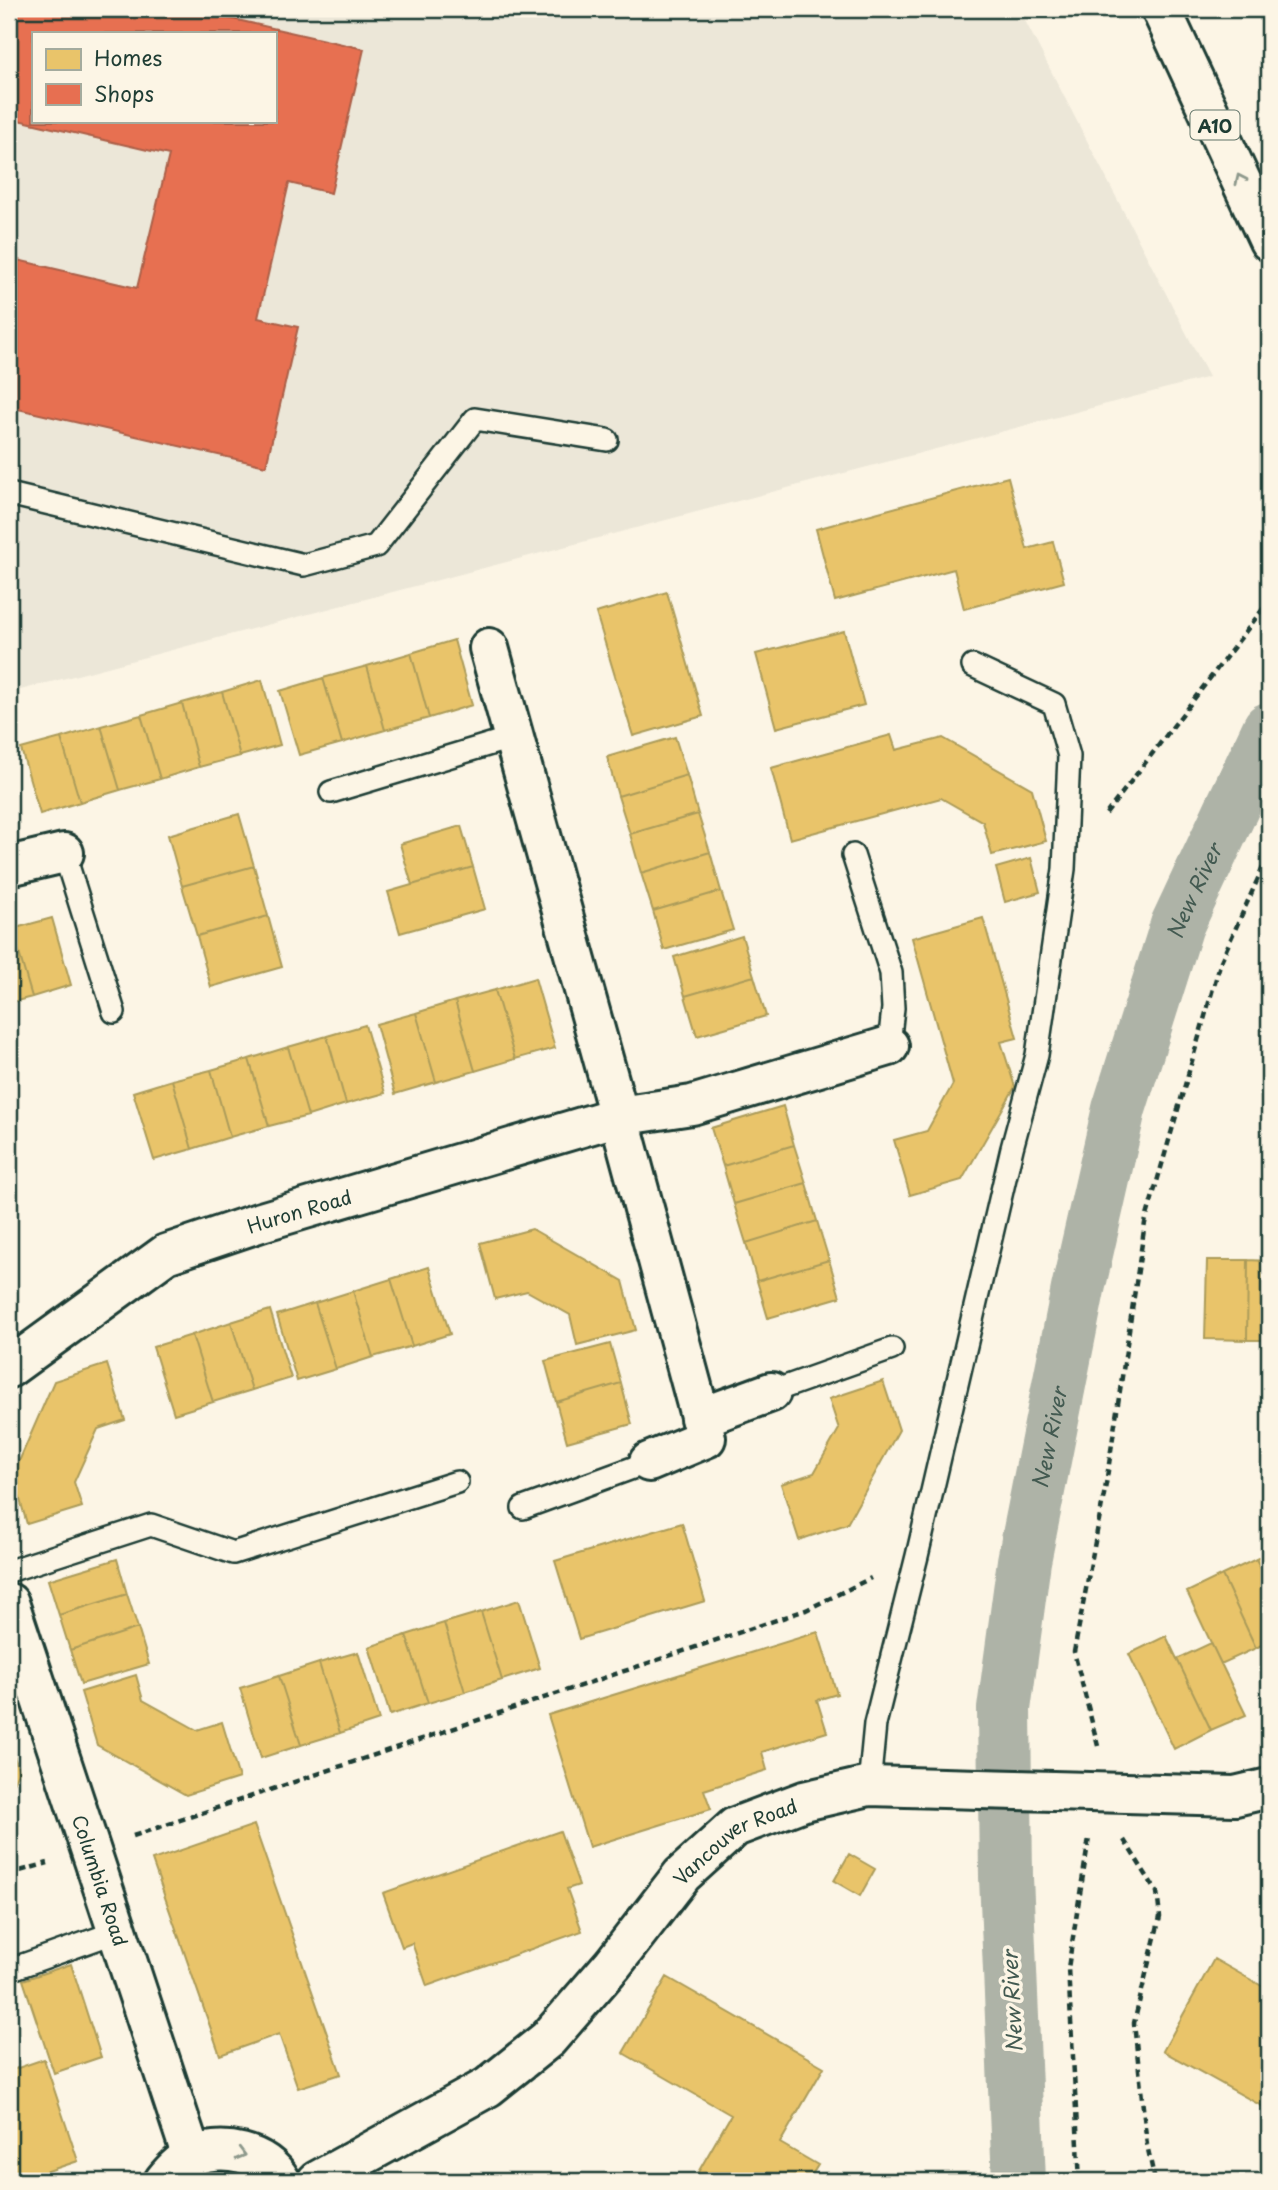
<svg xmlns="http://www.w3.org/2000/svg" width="1278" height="2190" font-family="'Playpen Sans',sans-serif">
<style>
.built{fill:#ece7d8;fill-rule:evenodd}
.homes{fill:#e9c46a;stroke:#ac9c5a;stroke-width:2}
.shops{fill:#e76f51;stroke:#ab6048;stroke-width:2;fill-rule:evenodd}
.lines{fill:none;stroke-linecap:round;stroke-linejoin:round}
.canal{stroke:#aeb3a7;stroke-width:54}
.service-casing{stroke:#1f3d34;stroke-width:26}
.minor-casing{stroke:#1f3d34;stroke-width:44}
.trunk-casing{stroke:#1f3d34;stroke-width:44}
.path{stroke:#1f3d34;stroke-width:4.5;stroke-dasharray:7 5;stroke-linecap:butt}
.service{stroke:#fcf5e5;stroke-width:21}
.minor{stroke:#fcf5e5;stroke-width:38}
.trunk{stroke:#fcf5e5;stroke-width:38}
.oneway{stroke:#8e998c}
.labels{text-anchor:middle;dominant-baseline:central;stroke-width:7;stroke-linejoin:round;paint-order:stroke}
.shield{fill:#fcf5e5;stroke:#617469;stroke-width:2}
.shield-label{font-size:18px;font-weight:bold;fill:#1f3d34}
.street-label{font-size:19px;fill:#1f3d34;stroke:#fcf5e5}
.water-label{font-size:21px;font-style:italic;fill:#435a51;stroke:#fcf5e5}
</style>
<rect width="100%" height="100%" fill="#fcf5e5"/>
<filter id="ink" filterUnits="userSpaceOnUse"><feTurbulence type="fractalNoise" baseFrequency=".0143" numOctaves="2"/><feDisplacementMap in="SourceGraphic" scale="14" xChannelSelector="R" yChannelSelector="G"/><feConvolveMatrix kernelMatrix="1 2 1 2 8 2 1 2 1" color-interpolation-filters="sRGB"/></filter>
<g filter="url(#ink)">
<path class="built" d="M 9,9 L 1019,9 L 1209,377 L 9,693 ZM 33,33 L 275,33 L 275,121 L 33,121 Z"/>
<path class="homes" d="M 1008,477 L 1027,549 L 1053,542 L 1064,582 L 964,609 L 954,569 L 835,601 L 816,529 Z
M 667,592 L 703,716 L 633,736 L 596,613 Z
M 844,631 L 864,705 L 776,728 L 756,654 Z
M 454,640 L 472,705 L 429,718 L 411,653 Z
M 411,653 L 429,718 L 385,730 L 367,666 Z
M 367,666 L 385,730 L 342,743 L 323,678 Z
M 323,678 L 342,743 L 299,755 L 280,691 Z
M 262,680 L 280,745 L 240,756 L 222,692 Z
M 222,692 L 240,756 L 199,767 L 182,703 Z
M 182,703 L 199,767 L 160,779 L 141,715 Z
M 141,715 L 160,779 L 120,790 L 101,726 Z
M 101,726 L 120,790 L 80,802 L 61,738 Z
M 891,735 L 896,750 L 943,738 L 1032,789 L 1046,841 L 992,855 L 983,822 L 941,798 L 790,839 L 771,768 Z
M 675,737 L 687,775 L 618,796 L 607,757 Z
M 61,738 L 80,802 L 40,814 L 21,749 Z
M 687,775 L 698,814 L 630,834 L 618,796 Z
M 239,814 L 254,866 L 182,886 L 168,835 Z
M 698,814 L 710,852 L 641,873 L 630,834 Z
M 461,826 L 473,867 L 412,885 L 400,844 Z
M 710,852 L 721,891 L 653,911 L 641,873 Z
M 1031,858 L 1040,892 L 1005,902 L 996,868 Z
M 254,866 L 268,916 L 197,936 L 182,886 Z
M 473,867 L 485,909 L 400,933 L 388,892 Z
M 721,891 L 733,930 L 664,950 L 653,911 Z
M 268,916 L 282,967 L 211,987 L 197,936 Z
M 52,918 L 71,985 L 32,997 L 12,929 Z
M 983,918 L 1017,1038 L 1001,1042 L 1015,1087 L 962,1180 L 910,1195 L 894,1140 L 927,1131 L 953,1084 L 912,938 Z
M 12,929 L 32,997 L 9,1003 L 9,930 Z
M 742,936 L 754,976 L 685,996 L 674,957 Z
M 754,976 L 766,1016 L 697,1036 L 685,996 Z
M 535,978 L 555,1048 L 515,1059 L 495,990 Z
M 495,990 L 515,1059 L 475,1071 L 455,1001 Z
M 455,1001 L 475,1071 L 436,1082 L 416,1013 Z
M 416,1013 L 436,1082 L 395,1094 L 376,1024 Z
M 365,1025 L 385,1093 L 346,1104 L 327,1036 Z
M 327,1036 L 346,1104 L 308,1116 L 288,1047 Z
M 288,1047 L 308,1116 L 269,1126 L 249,1059 Z
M 249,1059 L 269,1126 L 230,1137 L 211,1070 Z
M 211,1070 L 230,1137 L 192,1149 L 172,1080 Z
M 172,1080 L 192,1149 L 154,1160 L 133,1092 Z
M 783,1106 L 794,1145 L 723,1166 L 711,1128 Z
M 794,1145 L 806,1183 L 734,1204 L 723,1166 Z
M 806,1183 L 817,1221 L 746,1243 L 734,1204 Z
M 817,1221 L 829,1260 L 757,1281 L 746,1243 Z
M 532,1229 L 623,1281 L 636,1330 L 577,1345 L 570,1315 L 527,1291 L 495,1299 L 480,1243 Z
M 829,1260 L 840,1297 L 768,1318 L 757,1281 Z
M 1207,1260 L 1248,1260 L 1247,1340 L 1205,1339 Z
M 1248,1260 L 1269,1261 L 1269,1340 L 1247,1340 Z
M 429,1267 L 450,1334 L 412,1346 L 391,1279 Z
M 391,1279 L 412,1346 L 373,1357 L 353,1291 Z
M 353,1291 L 373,1357 L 336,1369 L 315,1303 Z
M 315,1303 L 336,1369 L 297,1381 L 277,1315 Z
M 270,1310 L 291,1378 L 252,1390 L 231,1322 Z
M 231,1322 L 252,1390 L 213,1402 L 192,1335 Z
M 192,1335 L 213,1402 L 174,1414 L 153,1347 Z
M 610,1344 L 621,1383 L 556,1402 L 545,1361 Z
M 107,1364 L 125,1420 L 98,1429 L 74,1482 L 82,1507 L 27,1524 L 13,1475 L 54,1381 Z
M 883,1381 L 899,1430 L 847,1524 L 799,1540 L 781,1484 L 814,1473 L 839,1429 L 829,1399 Z
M 621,1383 L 632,1424 L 567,1442 L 556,1402 Z
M 682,1523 L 705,1601 L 579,1639 L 555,1561 Z
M 1269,1553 L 1269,1585 L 1256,1559 Z
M 117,1559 L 127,1594 L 59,1615 L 48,1580 Z
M 1256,1559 L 1269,1585 L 1269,1641 L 1256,1648 L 1222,1575 Z
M 1222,1575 L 1256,1648 L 1221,1664 L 1187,1592 Z
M 127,1594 L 138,1628 L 70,1650 L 59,1615 Z
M 519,1600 L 540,1668 L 502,1680 L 481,1612 Z
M 481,1612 L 502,1680 L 465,1692 L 444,1623 Z
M 444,1623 L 465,1692 L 428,1703 L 406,1635 Z
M 138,1628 L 149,1664 L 81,1684 L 70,1650 Z
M 818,1632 L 837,1694 L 817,1700 L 827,1732 L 762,1752 L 767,1770 L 704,1790 L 711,1809 L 589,1847 L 548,1715 Z
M 406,1635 L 428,1703 L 390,1715 L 369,1647 Z
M 1166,1636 L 1211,1730 L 1174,1749 L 1129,1654 Z
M 1211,1643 L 1246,1715 L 1211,1730 L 1177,1659 Z
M 358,1652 L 379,1720 L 340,1733 L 319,1663 Z
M 319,1663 L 340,1733 L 301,1745 L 279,1676 Z
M 136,1675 L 143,1700 L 197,1730 L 222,1722 L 239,1778 L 186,1795 L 97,1745 L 81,1692 Z
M 279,1676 L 301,1745 L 261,1758 L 240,1688 Z
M 9,1741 L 19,1771 L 9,1791 Z
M 254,1825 L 341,2074 L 298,2088 L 279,2034 L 220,2055 L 152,1860 Z
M 560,1831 L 579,1885 L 567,1889 L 582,1931 L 427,1986 L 412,1943 L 402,1947 L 383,1893 Z
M 849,1854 L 875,1869 L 860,1896 L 834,1881 Z
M 1214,1959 L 1269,1990 L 1269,2110 L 1163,2051 Z
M 71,1964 L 101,2057 L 54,2073 L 23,1980 Z
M 667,1977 L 824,2067 L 780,2143 L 818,2165 L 808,2181 L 693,2181 L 731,2115 L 623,2053 Z
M 44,2059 L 78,2161 L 18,2181 L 9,2181 L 9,2071 Z
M 1269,2161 L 1269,2181 L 1258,2181 Z"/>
<path class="shops" d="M 9,9 L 189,9 L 364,49 L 331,193 L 289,183 L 258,318 L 298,327 L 266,466 L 9,407 L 9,258 L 137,288 L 169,155 L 9,118 ZM 33,33 L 275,33 L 275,121 L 33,121 Z"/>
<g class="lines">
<path class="canal" id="s1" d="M 1019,2181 L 1006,1877 L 1004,1709 L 1024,1561 L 1078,1289 L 1119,1109 L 1177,925 L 1269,729"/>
<g class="service-casing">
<path id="service" d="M 9,494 L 304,565 L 376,546 L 475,419 L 607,440
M 331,792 L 514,737
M 64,853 L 114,1012
M 853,855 L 891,973 L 893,1008 L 889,1046
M 771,1392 L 892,1349
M 523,1508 L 649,1462
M 9,1571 L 151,1525 L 233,1553 L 457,1482
M 869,1786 L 875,1724 L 917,1556 L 1012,1148 L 1037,1055 L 1064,869 L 1069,756 L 1054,704 L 973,666
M 9,1970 L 116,1932"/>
</g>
<g class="minor-casing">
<g id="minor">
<path d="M 489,648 L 619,1116 L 706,1438 L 649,1462"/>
<path d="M 9,866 L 64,853"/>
<path id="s2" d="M 9,1368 L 166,1254 L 261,1222 L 619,1116 L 692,1105 L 889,1046"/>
<path d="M 700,1418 L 771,1392"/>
<path id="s3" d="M 9,1603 L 192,2157"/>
<path d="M 164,2181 C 172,2171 181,2161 193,2156 C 223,2144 264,2152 281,2181"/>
<path id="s4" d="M 317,2181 L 488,2087 L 548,2039 L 613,1964 L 682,1875 L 735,1827 L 804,1801 L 869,1786 L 1235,1796 L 1269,1788"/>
</g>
</g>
<g class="trunk-casing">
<path id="trunk" d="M 1161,9 L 1269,241"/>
</g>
<path class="path" d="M 1106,814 L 1269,601
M 1098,1746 L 1074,1652 L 1106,1484 L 1145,1223 L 1221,961 L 1269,854
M 133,1836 L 806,1610 L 871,1578
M 1124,1840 L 1157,1892 L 1160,1917 L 1134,2023 L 1147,2145 L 1155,2181
M 9,1874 L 48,1863
M 1080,2181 L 1068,1968 L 1089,1838"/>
<use href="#service" class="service"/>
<use href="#minor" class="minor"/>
<use href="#trunk" class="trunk"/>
</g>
<defs><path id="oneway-chevron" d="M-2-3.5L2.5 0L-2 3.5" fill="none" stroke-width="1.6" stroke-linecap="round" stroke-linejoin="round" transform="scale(1.75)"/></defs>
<g class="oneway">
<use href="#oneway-chevron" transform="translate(1240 179) rotate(-115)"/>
<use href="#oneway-chevron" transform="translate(241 2154) rotate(15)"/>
</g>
</g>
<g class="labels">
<rect class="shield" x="1190.5" y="110.5" width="49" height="29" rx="5"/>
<g class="shield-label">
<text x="1215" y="125">A10</text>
</g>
<g class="street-label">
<text stroke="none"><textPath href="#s2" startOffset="334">Huron Road</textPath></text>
<text stroke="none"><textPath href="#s4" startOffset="548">Vancouver Road</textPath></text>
<text stroke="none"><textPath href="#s3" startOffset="292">Columbia Road</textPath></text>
</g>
<g class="water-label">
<text stroke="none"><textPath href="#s1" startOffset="1314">New River</textPath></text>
<text stroke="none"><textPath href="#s1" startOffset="747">New River</textPath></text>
<text transform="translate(1011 2002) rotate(-93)">New River</text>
</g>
</g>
<rect width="1278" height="2190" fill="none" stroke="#fcf5e5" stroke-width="35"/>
<rect x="18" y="18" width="1243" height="2155" fill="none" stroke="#1f3d34" stroke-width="2.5" filter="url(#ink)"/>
<rect x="32" y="32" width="245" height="91" fill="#fcf5e5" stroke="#a4ab9e" stroke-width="2"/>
<rect x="46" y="49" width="35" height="21" fill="#e9c46a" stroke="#a4ab9e" stroke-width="2"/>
<text x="94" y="66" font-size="21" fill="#1f3d34">Homes</text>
<rect x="46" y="84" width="35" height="21" fill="#e76f51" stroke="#a4ab9e" stroke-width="2"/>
<text x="94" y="102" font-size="21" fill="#1f3d34">Shops</text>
</svg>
